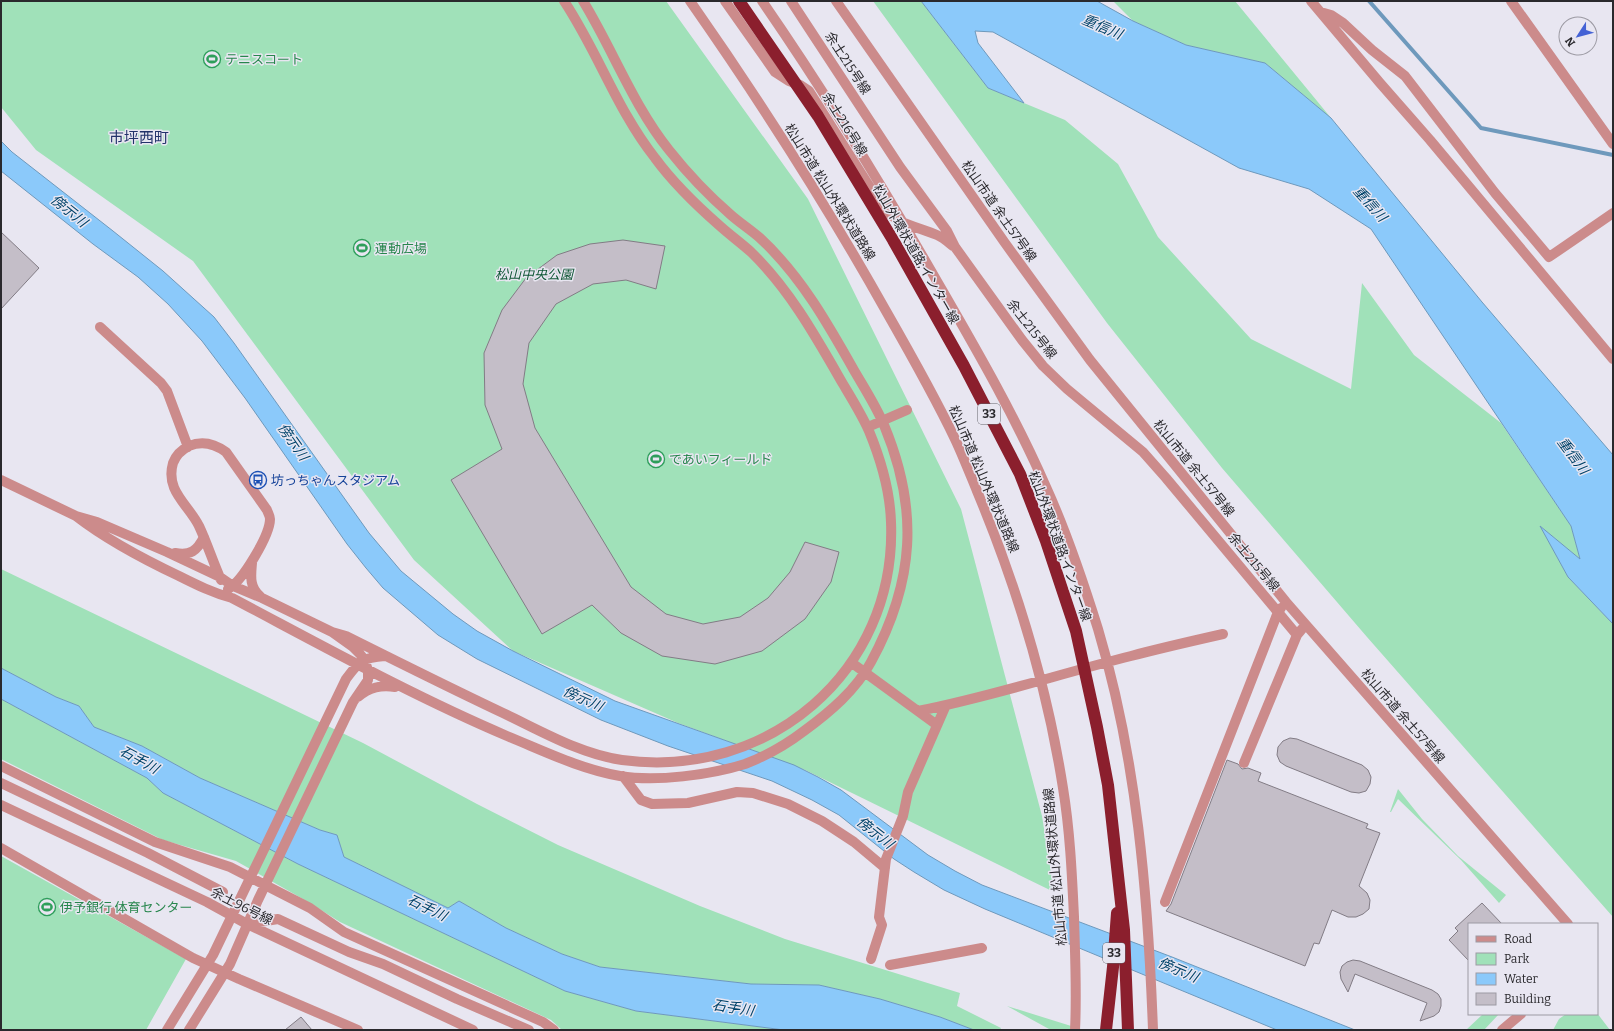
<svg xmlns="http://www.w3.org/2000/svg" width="1614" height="1031" font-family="Bitter,'Noto Sans JP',serif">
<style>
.green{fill:#a0e1b9}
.water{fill:#8bc9fa;stroke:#6e99bc}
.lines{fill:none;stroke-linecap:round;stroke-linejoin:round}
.stream{stroke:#6e99bc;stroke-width:4}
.building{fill:#c4bec8;stroke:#827c85}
.minor{stroke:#cc8b8b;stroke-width:10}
.highway{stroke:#8b1f2d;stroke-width:12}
.labels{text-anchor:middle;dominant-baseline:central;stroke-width:3;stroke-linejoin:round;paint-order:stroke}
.shield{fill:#e8e6f1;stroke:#636268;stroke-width:1}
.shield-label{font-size:12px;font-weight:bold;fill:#2a292d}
.leisure-label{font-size:13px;fill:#27864d;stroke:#e8e6f1;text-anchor:start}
.street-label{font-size:13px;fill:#2a292d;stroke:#e8e6f1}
.park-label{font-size:13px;font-style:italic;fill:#0d5533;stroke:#e8e6f1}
.transit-label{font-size:13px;fill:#164399;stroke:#e8e6f1;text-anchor:start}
.water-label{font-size:14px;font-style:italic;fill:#01436a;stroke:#e8e6f1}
.quarter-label{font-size:15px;fill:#22326a;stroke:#e8e6f1}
</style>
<rect width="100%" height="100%" fill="#e8e6f1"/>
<path class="green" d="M 1,1 L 666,1 L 808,199 L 961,509 L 1042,816 L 1054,892 L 805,770 L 678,723 L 513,651 L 414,560 L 193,261 L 36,150 L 1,107 Z
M 873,1 L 921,1 L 988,88 L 1065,120 L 1118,164 L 1158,237 L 1251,339 L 1351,389 L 1362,283 L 1414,355 L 1501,423 L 1571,526 L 1580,559 L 1541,527 L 1568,577 L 1613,624 L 1613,917 L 1367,637 L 1222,468 L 1107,323 Z
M 1113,1 L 1235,1 L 1331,118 L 1265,63 L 1186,45 L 1133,21 Z
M 1,569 L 363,743 L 477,804 L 558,845 L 700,906 L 785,939 L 960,993 L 957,1006 L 1001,1028 L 1000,1030 L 974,1030 L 940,1017 L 880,999 L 819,985 L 751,984 L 600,967 L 562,954 L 506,928 L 459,901 L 448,908 L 344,857 L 337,835 L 320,830 L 200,778 L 142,746 L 94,727 L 79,706 L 56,697 L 1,668 Z
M 1,699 L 147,778 L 163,793 L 298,864 L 565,991 L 636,1011 L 784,1030 L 562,1030 L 551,1020 L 340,922 L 310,903 L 236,861 L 163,840 L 1,759 Z
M 1398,789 L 1422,819 L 1458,856 L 1506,895 L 1499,903 L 1461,860 L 1398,799 L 1391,812 L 1390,812 Z
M 1,856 L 186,959 L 146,1030 L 1,1030 Z
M 1007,1006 L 1084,1030 L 1049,1029 Z
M 1597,1013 L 1610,1030 L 1553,1030 L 1559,1019 L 1566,1014 Z
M 1483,1014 L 1499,1014 L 1484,1030 L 1466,1030 Z"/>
<path class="water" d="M 921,1 L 1097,1 L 1133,21 L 1186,45 L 1265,63 L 1331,118 L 1482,302 L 1613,455 L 1613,624 L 1568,577 L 1540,526 L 1580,559 L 1571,526 L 1371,229 L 1309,189 L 1239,168 L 993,32 L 975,31 L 978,43 L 1024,103 L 988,88 Z
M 1,141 L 12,152 L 113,231 L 163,271 L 214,317 L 234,343 L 369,533 L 401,571 L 453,614 L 477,631 L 513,651 L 615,701 L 794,765 L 818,777 L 841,790 L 928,855 L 955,871 L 982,885 L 1172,957 L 1355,1030 L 1277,1030 L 985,909 L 944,890 L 914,872 L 894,859 L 839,815 L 812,800 L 772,781 L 668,746 L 601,720 L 477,659 L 438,635 L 383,588 L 366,568 L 347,544 L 245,398 L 202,341 L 168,304 L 138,277 L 93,244 L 1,171 Z
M 1,668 L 56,697 L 79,706 L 94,727 L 142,746 L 200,778 L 320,830 L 337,835 L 344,857 L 448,908 L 459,901 L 506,928 L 562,954 L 600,967 L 751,984 L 819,985 L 880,999 L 940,1017 L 974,1030 L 784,1030 L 636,1011 L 565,991 L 298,864 L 163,793 L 147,778 L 1,699 Z"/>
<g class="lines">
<path class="stream" d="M 1369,1 L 1481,128 L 1613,155"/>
</g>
<path class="building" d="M 1,232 L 39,268 L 1,309 Z
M 623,240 L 665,246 L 656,289 L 626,280 L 593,284 L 556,304 L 529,343 L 523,384 L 535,428 L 631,587 L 666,614 L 703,624 L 740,617 L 768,598 L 790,572 L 805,542 L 839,552 L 831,582 L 805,619 L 762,651 L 715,664 L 662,656 L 621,633 L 592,605 L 542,634 L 451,480 L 502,449 L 485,405 L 484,353 L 502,310 L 526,278 L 557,255 L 590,244 Z
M 1290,738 L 1297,739 L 1362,765 L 1368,770 L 1371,777 L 1370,784 L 1366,791 L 1359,793 L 1351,792 L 1286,766 L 1280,762 L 1277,755 L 1278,747 L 1283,741 Z
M 1227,760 L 1238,764 L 1242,769 L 1248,768 L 1261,773 L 1258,781 L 1368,824 L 1366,828 L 1380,833 L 1359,886 L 1367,893 L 1370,900 L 1369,909 L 1363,914 L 1356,917 L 1348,917 L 1332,910 L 1319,944 L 1314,943 L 1305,966 L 1166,911 L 1171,904 Z
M 1482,903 L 1502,924 L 1469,924 L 1469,961 L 1449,940 L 1458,931 L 1455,928 Z
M 1353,960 L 1360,961 L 1432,990 L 1438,994 L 1441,999 L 1441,1006 L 1439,1012 L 1434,1016 L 1420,1021 L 1427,1003 L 1355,974 L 1348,992 L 1341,979 L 1340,972 L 1342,966 L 1347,962 Z
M 301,1017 L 312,1030 L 285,1030 Z"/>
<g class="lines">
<path class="minor" d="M 690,1 C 760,101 826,204 886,311 C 910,353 934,395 955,439 C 963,456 970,474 977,491 C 1017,587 1047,686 1063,788 C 1070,831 1072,875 1074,917 C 1075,955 1077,992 1075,1030
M 725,1 L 775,72 L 789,81 L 800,85 L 809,91 L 883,208 C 897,224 918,227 937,235 C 942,237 948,242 953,246
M 762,1 C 825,92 883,187 938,283 C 976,349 1015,416 1046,487 C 1067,533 1083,581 1098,629 C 1137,759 1148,895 1153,1030
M 791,1 L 900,167 L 947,231 L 955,247 L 1022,340 L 1043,366 L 1067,389 L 1143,452 L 1166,478 L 1297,635
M 836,1 L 1005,243 L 1090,360 L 1286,602 L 1568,924
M 1311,1 L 1380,83 L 1430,140 L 1613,359
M 1511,1 L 1613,144
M 1324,13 L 1331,15 L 1343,23 L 1372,50 L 1405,76 L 1495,193 L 1549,257 L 1613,213
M 100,327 L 161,383 L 167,391 L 188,447
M 868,427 L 907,410
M 1,480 L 76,516 L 97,522 L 167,552 L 220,577 L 233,586 L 262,598 L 332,632 L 353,647 L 360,654 L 364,659 L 368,670 L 368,680 L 353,702 L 258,900 L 230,964 L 189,1030
M 76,516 C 107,540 143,559 179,576 C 197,585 213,593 232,598 C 323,646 413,696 507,736 C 544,751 580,769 620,776 C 656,782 710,775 745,764 C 766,756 787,744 804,731 C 830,712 856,690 871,662 C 915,581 919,509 884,425 C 876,406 865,389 855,372 C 828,324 801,276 760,238 C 751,230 740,223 731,215 C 708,195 688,174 669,150 C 633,105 613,50 583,1
M 175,553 C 190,556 197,551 204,537
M 252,563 C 251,575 249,587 260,596
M 221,580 C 213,562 207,543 199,526 C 188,504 165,491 173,463 C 176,455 181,450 189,446 C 203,440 215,444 226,452 L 267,510 C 268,513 270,516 270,519 C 270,535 242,582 228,589
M 332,632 L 346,636 C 398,662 450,688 503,713 C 541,731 580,754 622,760 C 767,780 897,672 891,522 C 890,491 881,460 869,431 C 862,415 852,399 843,384 C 816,337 790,290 751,252 C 741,243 730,235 720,226 C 696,205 674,184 655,158 C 617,110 598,52 564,1
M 852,663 L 937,725
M 358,697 C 370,687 381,685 395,687
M 918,711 C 990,697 1059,674 1131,656 C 1161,648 1192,641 1223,634
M 1244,763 L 1297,635 L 1302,629
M 1,766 L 155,842 L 230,867 L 310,908 L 344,932 L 543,1022 L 554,1030
M 623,776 L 641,800 L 652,804 L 688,803 L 737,792 L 753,793 L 788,804 L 822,821 L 854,842 L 885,868
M 1,783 L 148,853 L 223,892
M 1,805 L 207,902 L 247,924 L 473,1030
M 1,848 L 193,958 L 239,979 L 358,1030
M 1165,902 L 1278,612 L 1281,608
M 247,924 L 278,919 L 349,952 L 383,964 L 457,999 L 529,1030
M 871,959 L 882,925 L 879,917 L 886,859 L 903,816 L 908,792 L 946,705
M 890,965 L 982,948
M 167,1030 L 213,955 L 346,679 C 360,660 361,658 385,656
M 1502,1030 L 1521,1014"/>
<path class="highway" d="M 739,1 L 818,116 L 893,240 L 964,366 L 1020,474 L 1046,541 L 1076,631 L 1097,727 L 1108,785 L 1124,930 L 1128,1030
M 1106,1030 L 1113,967 L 1117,913"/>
</g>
<defs>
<g id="stadium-ring" transform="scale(0.9)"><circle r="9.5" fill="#e8e6f1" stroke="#2e9e5b" stroke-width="1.5"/><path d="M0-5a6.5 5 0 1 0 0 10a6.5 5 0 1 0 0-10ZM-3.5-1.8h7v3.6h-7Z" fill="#2e9e5b"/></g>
<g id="bus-ring" transform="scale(0.9)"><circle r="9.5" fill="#e8e6f1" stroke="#1a4fb4" stroke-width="1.5"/><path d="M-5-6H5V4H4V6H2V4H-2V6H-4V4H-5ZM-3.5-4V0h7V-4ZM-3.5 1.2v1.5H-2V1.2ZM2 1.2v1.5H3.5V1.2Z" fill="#1a4fb4"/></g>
</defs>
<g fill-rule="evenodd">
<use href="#stadium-ring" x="212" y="59"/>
<use href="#stadium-ring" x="362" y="248"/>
<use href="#stadium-ring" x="656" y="459"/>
<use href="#bus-ring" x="258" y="480"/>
<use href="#stadium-ring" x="47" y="907"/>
</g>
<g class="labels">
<g class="shield">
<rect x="978" y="404" width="22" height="20" rx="3"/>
<rect x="1103" y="943" width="22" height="20" rx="3"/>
</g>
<g class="shield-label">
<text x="989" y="414">33</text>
<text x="1114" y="953">33</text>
</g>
<g class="leisure-label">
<text x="225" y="59">テニスコート</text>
<text x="375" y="248">運動広場</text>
<text x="669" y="459">であいフィールド</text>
<text x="60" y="907">伊予銀行 体育センター</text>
</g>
<g class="street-label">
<text transform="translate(848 63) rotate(57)">余土215号線</text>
<text transform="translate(845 124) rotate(58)">余土216号線</text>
<text transform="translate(830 192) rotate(58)">松山市道 松山外環状道路線</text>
<text transform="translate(999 211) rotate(55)">松山市道 余土57号線</text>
<text transform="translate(916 254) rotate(60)">松山外環状道路;インター線</text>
<text transform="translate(1032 329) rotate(52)">余土215号線</text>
<text transform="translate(1194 468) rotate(51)">松山市道 余土57号線</text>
<text transform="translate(984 479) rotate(67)">松山市道 松山外環状道路線</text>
<text transform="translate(1060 546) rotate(70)">松山外環状道路;インター線</text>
<text transform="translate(1254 562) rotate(50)">余土215号線</text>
<text transform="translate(1403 716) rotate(49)">松山市道 余土57号線</text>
<text transform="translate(1055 867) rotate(-95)">松山市道 松山外環状道路線</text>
<text transform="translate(242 906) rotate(27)">余土96号線</text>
</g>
<g class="park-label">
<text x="534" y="274">松山中央公園</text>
</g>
<g class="transit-label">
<text x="271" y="480">坊っちゃんスタジアム</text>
</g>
<g class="water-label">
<text transform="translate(1102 27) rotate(23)">重信川</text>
<text transform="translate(1370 204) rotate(48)">重信川</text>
<text transform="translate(69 211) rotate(39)">傍示川</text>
<text transform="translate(293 442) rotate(55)">傍示川</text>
<text transform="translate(1573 456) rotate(53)">重信川</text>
<text transform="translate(583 699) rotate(24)">傍示川</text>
<text transform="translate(139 760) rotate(29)">石手川</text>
<text transform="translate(875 833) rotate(38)">傍示川</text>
<text transform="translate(427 908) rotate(26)">石手川</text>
<text transform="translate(1178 970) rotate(23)">傍示川</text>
<text transform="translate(733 1008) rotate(9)">石手川</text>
</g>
<g class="quarter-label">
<text x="139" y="138">市坪西町</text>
</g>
</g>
<rect width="1614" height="1031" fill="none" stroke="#2a292d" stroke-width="4"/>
<rect x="1468" y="923" width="130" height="92" fill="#e8e6f1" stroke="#9c9aa3"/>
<rect x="1476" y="936" width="20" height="6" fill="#cc8b8b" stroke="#9c9aa3"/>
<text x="1504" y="943" font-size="12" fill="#2a292d">Road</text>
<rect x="1476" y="953" width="20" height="12" fill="#a0e1b9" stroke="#9c9aa3"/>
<text x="1504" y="963" font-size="12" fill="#2a292d">Park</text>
<rect x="1476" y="973" width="20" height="12" fill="#8bc9fa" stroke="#9c9aa3"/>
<text x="1504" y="983" font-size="12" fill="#2a292d">Water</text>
<rect x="1476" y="993" width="20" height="12" fill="#c4bec8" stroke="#9c9aa3"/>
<text x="1504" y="1003" font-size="12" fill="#2a292d">Building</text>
<g transform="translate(1578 36) rotate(234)"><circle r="19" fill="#e8e6f1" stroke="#9c9aa3"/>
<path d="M0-3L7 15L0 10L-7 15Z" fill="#4462d5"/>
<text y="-6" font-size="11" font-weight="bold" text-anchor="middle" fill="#2a292d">N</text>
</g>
</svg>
